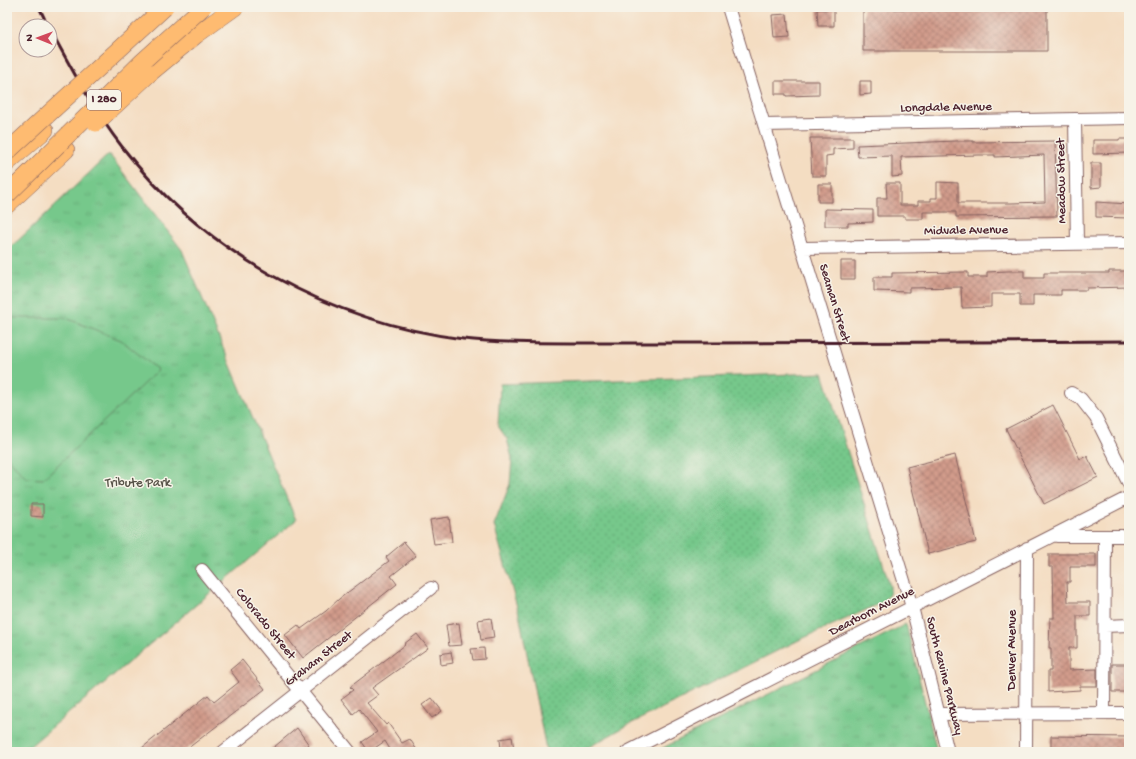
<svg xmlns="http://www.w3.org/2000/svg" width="1136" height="759" font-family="'Gochi Hand',sans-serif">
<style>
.grass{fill:url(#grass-dots);stroke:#60745b}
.park{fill:url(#park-tufts);stroke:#60745b}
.pitch{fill:#76c88b;stroke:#60745b}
.building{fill:url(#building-cross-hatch)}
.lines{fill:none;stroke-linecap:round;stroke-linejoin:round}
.minor-casing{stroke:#866260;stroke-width:14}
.highway-casing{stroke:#866260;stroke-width:18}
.minor{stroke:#fff;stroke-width:12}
.highway{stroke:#febb71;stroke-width:17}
.rail{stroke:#4a1f2b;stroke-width:3}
.highway-bridge-casing{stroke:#866260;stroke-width:18;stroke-linecap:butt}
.highway-bridge{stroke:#febb71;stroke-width:17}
.labels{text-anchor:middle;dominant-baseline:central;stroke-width:3;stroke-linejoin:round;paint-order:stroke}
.shield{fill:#f7f3e8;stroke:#7e5f64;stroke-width:1}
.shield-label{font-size:12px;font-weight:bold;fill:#4a1f2b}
.street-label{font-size:13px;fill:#4a1f2b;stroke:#f7f3e8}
.park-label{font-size:13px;fill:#575248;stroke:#f7f3e8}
</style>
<defs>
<pattern id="grass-dots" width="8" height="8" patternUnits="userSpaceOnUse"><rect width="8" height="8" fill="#76c88b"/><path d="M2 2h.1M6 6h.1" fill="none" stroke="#68ab78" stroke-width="1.8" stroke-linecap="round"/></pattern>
<pattern id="park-tufts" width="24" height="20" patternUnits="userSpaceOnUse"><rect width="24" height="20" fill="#76c88b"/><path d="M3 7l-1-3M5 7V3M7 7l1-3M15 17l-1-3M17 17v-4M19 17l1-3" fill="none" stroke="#68ab78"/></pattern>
<pattern id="building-cross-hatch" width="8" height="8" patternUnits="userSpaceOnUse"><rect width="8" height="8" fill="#d19b8b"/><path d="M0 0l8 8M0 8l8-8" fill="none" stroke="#ac7e72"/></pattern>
</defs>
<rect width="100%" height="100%" fill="#f7f3e8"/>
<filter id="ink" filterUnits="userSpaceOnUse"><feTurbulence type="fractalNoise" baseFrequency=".025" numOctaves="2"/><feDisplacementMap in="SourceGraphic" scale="8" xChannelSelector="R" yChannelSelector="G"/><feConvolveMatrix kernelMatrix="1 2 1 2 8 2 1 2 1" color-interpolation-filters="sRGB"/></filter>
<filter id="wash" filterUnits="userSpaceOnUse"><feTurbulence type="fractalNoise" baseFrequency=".012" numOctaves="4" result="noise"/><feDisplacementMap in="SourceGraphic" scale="16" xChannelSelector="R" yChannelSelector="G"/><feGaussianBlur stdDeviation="0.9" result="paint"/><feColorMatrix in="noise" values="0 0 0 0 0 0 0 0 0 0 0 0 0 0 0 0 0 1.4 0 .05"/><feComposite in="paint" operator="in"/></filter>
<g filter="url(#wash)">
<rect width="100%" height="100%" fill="#f4ddc2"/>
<path class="grass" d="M 823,373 L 890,586 C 891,595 886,599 879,604 L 797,641 L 628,725 L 580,752 L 545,752 L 546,749 L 519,614 L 494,525 L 510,484 L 512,458 L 507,439 L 498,426 L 500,384 Z"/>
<path class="park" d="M 109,154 L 182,250 L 296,520 L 23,752 L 7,752 L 7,251 Z
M 906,624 L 937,752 L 655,752 Z"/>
<path class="pitch" d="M 7,318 L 66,318 L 121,340 L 158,370 L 43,479 L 26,478 L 7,457 Z"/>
<g id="blocks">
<path class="building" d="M 817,9 L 834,9 L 834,26 L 818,26 Z
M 863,9 L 1047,9 L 1047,51 L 863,51 Z
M 787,14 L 789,37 L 774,38 L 772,15 Z
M 775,81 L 819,81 L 819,95 L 786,96 L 786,94 L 775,94 Z
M 860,81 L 871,81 L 871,94 L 860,95 Z
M 810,138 L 853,138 L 853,148 L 833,149 L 833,155 L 826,156 L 826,176 L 812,176 Z
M 1119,139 L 1129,139 L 1129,153 L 1093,154 L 1093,140 L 1119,140 Z
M 956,141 L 973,141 L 973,142 L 1055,141 L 1057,216 L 956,217 L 956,212 L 923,212 L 923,219 L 905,219 L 905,216 L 877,216 L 877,198 L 887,198 L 886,183 L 900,183 L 900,205 L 918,205 L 918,201 L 931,201 L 931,198 L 937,198 L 937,182 L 958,183 L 958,203 L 1011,203 L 1045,202 L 1044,155 L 995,157 L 995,155 L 979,155 L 901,157 L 902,176 L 892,177 L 892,156 L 858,157 L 857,145 Z
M 1091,163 L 1101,163 L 1101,187 L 1091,188 Z
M 818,184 L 832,184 L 832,202 L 818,202 Z
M 1096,202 L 1129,204 L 1129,218 L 1096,217 Z
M 825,209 L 873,210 L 873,222 L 848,223 L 848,226 L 825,226 Z
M 841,261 L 855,261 L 855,279 L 841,279 Z
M 1008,271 L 1024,271 L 1024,278 L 1044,278 L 1044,273 L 1109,273 L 1109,271 L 1129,271 L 1129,287 L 1087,288 L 1087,290 L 1061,290 L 1061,295 L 1033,295 L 1033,306 L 1020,306 L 1020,294 L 991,294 L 991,307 L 962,308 L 961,287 L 909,288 L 909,292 L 874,291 L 874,277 L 892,277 L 892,273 L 968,272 L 968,277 L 987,277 L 987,272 Z
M 1053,405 L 1080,459 L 1087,456 L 1098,477 L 1044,504 L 1006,429 Z
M 955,455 L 976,542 L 928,554 L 907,467 Z
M 31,504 L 43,504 L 43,517 L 31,516 Z
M 449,517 L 452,542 L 434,544 L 430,520 Z
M 404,542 L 416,556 L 391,576 L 397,584 L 303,658 L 285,635 L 298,625 L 301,629 L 326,611 L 339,599 L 389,561 L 386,557 Z
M 1049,554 L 1096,554 L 1096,567 L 1070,567 L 1070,582 L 1067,582 L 1068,602 L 1090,602 L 1090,616 L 1077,616 L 1077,648 L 1069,648 L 1069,670 L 1097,669 L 1097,686 L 1080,686 L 1080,690 L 1048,692 L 1048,671 L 1051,671 L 1051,648 L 1049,648 L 1050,618 L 1054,618 L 1053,567 L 1049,567 Z
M 491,618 L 494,638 L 481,640 L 478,620 Z
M 459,623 L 462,645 L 449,646 L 446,625 Z
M 417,634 L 428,648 L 372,688 L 378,695 L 367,703 L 386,725 L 388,723 L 402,743 L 410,739 L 418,752 L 389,752 L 391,751 L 385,741 L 369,752 L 362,742 L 377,732 L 359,709 L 353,714 L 341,699 L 353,690 L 350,687 L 405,645 L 404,644 Z
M 484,648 L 485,659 L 473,660 L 471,649 Z
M 451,652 L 453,663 L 441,665 L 440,654 Z
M 242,660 L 265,689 L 183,752 L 137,752 L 208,695 L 214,702 L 239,682 L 230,670 Z
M 1112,664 L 1129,664 L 1129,692 L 1112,692 Z
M 432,698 L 442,711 L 432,718 L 422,705 Z
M 297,728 L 309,745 L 300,752 L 268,752 Z
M 1051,736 L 1129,737 L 1129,752 L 1051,752 Z
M 512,737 L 514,749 L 501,750 L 500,739 Z"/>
</g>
</g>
<g filter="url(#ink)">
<use href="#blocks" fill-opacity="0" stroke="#866260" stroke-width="1"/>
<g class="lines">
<g class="minor-casing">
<path id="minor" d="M 728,7 L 912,607 L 948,752
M 1075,119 L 1077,243
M 764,125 L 1129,118
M 803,248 L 1129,243
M 1071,393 L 1081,399 L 1096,418 L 1129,484
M 1057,536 L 1129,536
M 202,570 L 350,752
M 1105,626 L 1129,625
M 1104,713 L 1105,536
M 939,714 L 1129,713
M 223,752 L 431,588
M 627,752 L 1129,497
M 1026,752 L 1027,548"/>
</g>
<g class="highway-casing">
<path id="highway" d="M 150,73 L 196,35 L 235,7
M 7,163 L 45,130
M 7,205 L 66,150"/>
</g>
<use href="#minor" class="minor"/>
<use href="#highway" class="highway"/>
<path class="rail" d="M 39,7 L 48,26
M 50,29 C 72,70 94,111 123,148 C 205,253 330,322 463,339 C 499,343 535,343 571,343 C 616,343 660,343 705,343 C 846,343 988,342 1129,341"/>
<g class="highway-bridge-casing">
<path id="highway-bridge" d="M 96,123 L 150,73
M 7,152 L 165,7
M 7,195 L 142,62 L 203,7"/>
</g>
<use href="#highway-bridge" class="highway-bridge"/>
</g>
</g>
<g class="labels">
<rect class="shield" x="87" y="90" width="34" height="20" rx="3"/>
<g class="shield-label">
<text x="104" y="100">I 280</text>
</g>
<g class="street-label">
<text transform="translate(946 108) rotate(-1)">Longdale Avenue</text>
<text transform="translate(1062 181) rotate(-91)">Meadow Street</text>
<text transform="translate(966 231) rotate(-1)">Midvale Avenue</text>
<text transform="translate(834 303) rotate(73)">Seaman Street</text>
<text transform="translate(872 612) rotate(-27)">Dearborn Avenue</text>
<text transform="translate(265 624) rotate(51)">Colorado Street</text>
<text transform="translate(1012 650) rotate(-90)">Denver Avenue</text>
<text transform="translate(319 659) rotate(-38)">Graham Street</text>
<text transform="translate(944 676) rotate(76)">South Ravine Parkway</text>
</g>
<g class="park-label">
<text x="138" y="483">Tribute Park</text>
</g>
</g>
<rect width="1136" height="759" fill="none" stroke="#f7f3e8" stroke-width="24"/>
<g transform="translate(38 38) rotate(271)"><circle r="19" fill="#f7f3e8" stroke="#b29e9c"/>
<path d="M0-3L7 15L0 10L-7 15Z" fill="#d1495b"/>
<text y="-6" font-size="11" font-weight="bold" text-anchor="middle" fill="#4a1f2b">N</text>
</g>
</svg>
